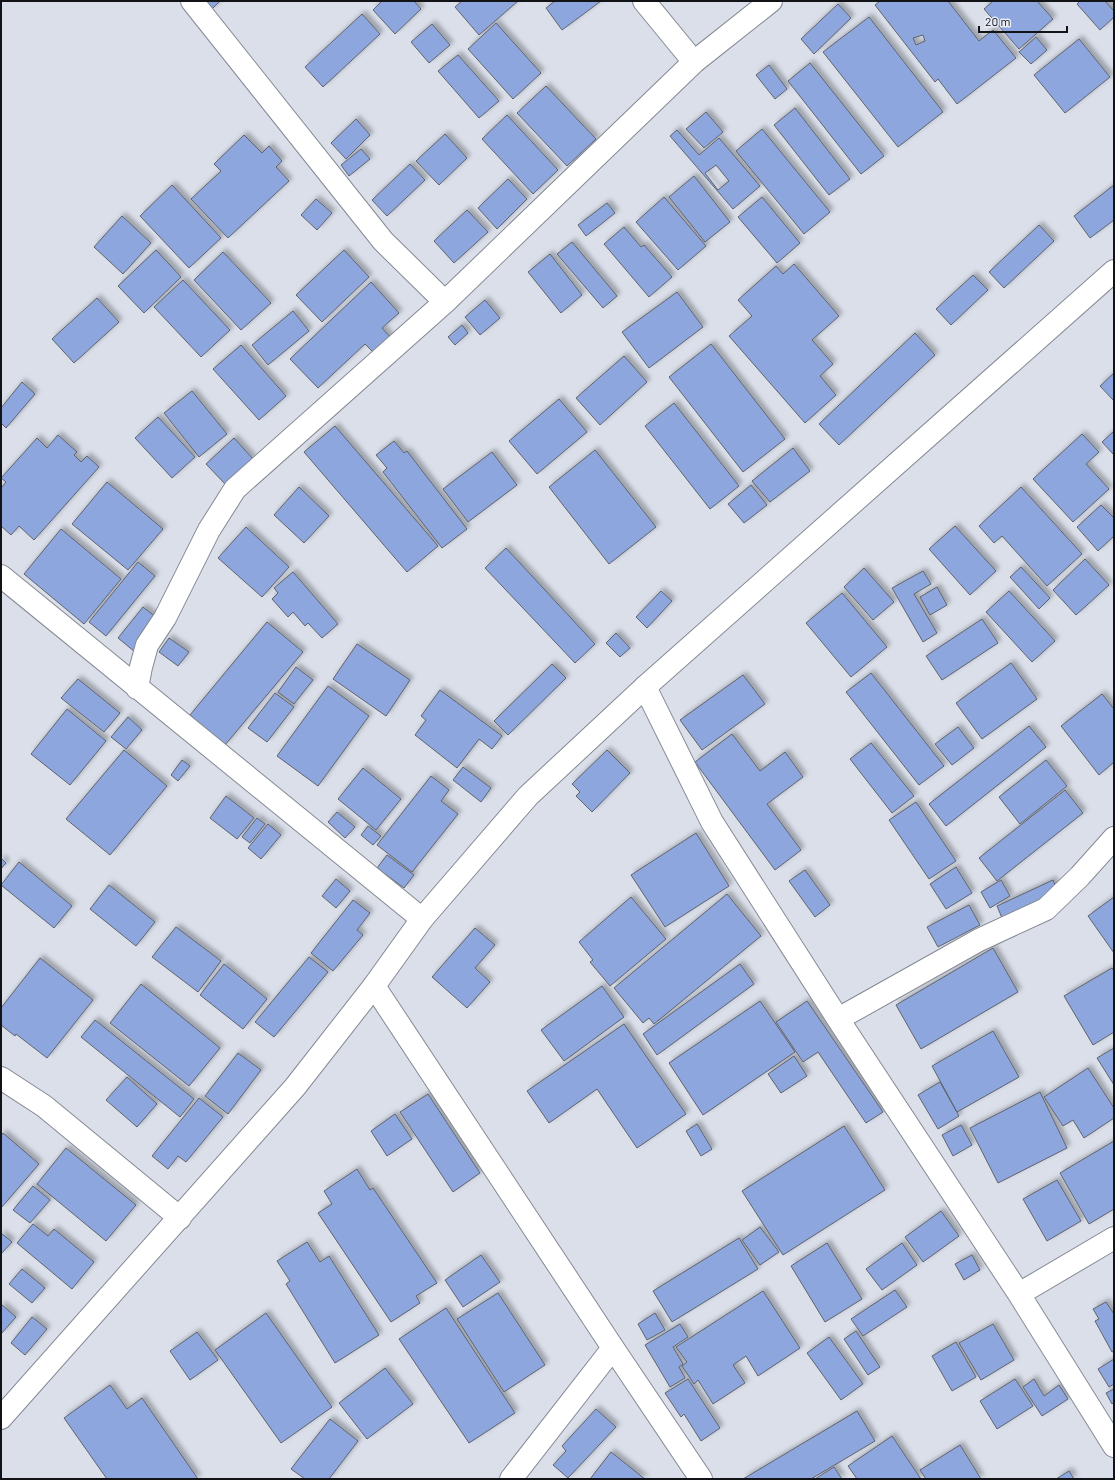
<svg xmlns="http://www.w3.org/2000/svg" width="1115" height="1480" font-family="Barlow,sans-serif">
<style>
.building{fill:#8da6de;stroke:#5f636d;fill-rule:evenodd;filter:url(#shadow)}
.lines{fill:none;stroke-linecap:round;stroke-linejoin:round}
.minor-casing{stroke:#848993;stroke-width:24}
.tertiary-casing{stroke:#848993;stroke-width:24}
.minor{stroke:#fff;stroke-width:22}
.tertiary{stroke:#fff;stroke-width:22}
</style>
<defs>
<filter id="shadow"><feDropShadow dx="3.5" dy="-3.5" stdDeviation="2" flood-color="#0004"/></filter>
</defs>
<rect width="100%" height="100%" fill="#dadfea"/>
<path class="building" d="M 203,1 L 220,1 L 211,10 Z
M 382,1 L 414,1 L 421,9 L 395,34 L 373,10 Z
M 462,1 L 518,1 L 479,35 L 455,7 Z
M 555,1 L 601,1 L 562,30 L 546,8 Z
M 880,1 L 948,1 L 979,41 L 993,30 L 1016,58 L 957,104 L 938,79 L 935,82 L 875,5 ZM 923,35 L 925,41 L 916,45 L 913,38 Z
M 993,1 L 1037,1 L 1053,19 L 1019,49 L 984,9 Z
M 1080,1 L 1105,1 L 1114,11 L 1114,17 L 1100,30 L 1077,4 Z
M 838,4 L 851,18 L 814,54 L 801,39 Z
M 362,14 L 380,34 L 323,87 L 305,67 Z
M 869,17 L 943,112 L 898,147 L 823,52 Z
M 496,23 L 541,73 L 513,99 L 468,49 Z
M 432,24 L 450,45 L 429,63 L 411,42 Z
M 1036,37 L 1047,50 L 1031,64 L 1019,52 Z
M 1079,39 L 1110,77 L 1065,113 L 1034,75 Z
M 458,55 L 499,101 L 479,118 L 438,71 Z
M 810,63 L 884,156 L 861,174 L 788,81 Z
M 769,65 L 787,89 L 775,99 L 756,75 Z
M 546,86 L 596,139 L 567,166 L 517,113 Z
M 795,108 L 850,179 L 829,195 L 774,125 Z
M 706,112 L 723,132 L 704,148 L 686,129 Z
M 507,115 L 558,170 L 533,194 L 482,139 Z
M 356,119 L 370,135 L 346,159 L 331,143 Z
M 762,129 L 830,212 L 804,234 L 736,151 Z
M 677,130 L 699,155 L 719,138 L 760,186 L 733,209 L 670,136 ZM 716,165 L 729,181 L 718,190 L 705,173 Z
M 445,134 L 467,158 L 439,185 L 416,161 Z
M 244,135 L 262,153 L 269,146 L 282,161 L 276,167 L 289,181 L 228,238 L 191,199 L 221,171 L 214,164 Z
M 361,149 L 370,159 L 349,176 L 341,165 Z
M 410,164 L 425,180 L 387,216 L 372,200 Z
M 694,176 L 730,222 L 705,242 L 669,197 Z
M 508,179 L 527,199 L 497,229 L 478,208 Z
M 172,185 L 221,238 L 189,268 L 140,216 Z
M 1114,185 L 1114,220 L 1090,238 L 1074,216 Z
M 664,197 L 706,246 L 678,270 L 636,222 Z
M 762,197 L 800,243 L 777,263 L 738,217 Z
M 316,199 L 332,213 L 317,230 L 301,215 Z
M 607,203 L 615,213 L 586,236 L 578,225 Z
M 467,210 L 488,232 L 454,263 L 434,241 Z
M 122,216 L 151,243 L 123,274 L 94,247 Z
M 1039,225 L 1054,241 L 1004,288 L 989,272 Z
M 624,227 L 641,247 L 644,245 L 672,277 L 649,297 L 604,244 Z
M 572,242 L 617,296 L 603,308 L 557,254 Z
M 156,250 L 181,277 L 144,313 L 118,286 Z
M 344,250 L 369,277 L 322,322 L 296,295 Z
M 223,252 L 271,303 L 241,330 L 194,280 Z
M 550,254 L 582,295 L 561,313 L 528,272 Z
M 794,264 L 839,316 L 812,340 L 833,364 L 820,376 L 836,395 L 805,423 L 729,336 L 752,316 L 738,300 L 776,266 L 783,274 Z
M 973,275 L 988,290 L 951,325 L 936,309 Z
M 183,280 L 230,330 L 201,357 L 154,307 Z
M 371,282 L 399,313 L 382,328 L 391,338 L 375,354 L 365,344 L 318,388 L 290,359 Z
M 677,292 L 703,327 L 649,368 L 622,332 Z
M 97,298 L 119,322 L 74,363 L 52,339 Z
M 485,300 L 500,318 L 480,335 L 465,317 Z
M 293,311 L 309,331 L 268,365 L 252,345 Z
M 462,325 L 468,333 L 455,345 L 448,337 Z
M 915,333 L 935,355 L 839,445 L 819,424 Z
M 711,344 L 785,439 L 743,472 L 669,377 Z
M 241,345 L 286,396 L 259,420 L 213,369 Z
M 624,356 L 647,382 L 600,425 L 576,398 Z
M 1114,373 L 1114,401 L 1100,386 Z
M 22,382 L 35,394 L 6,428 L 1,423 L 1,408 Z
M 192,391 L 227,434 L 199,457 L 164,413 Z
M 559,399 L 587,432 L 537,474 L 509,441 Z
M 674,403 L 739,486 L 710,509 L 645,426 Z
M 158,417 L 195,457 L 172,478 L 135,438 Z
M 335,426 L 438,546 L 407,572 L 304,452 Z
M 1114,431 L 1114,455 L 1102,442 Z
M 1082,434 L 1099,452 L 1086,464 L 1109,489 L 1073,522 L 1033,479 Z
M 58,435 L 77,452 L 74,455 L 81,462 L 87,456 L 99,467 L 34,540 L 19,526 L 11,535 L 1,526 L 1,488 L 6,482 L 1,478 L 37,438 L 47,448 Z
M 234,438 L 253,459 L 226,485 L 206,464 Z
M 394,441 L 404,453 L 407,451 L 467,529 L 442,548 L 383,472 L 387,468 L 376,455 Z
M 793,448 L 810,471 L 770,502 L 752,481 Z
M 595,450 L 656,527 L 609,564 L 549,487 Z
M 492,452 L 517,485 L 468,522 L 443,489 Z
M 107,482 L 163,529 L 128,570 L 72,524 Z
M 751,485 L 767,505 L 744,523 L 728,504 Z
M 299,487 L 329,516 L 304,543 L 274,515 Z
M 1021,487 L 1082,554 L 1047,586 L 1002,536 L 994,543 L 979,526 Z
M 1101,505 L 1114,518 L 1114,536 L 1098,551 L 1077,527 Z
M 955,526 L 996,571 L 970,595 L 929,549 Z
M 246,527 L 289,567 L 262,597 L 218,558 Z
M 61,529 L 121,579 L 84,624 L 24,574 Z
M 506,548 L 595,644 L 575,663 L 485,568 Z
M 1085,559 L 1109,585 L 1076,615 L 1053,590 Z
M 138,562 L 155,576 L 106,636 L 89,622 Z
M 1021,567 L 1050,598 L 1039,609 L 1010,577 Z
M 864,568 L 894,602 L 873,620 L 844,587 Z
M 923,571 L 931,584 L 914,594 L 937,633 L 923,642 L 892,588 Z
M 293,572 L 338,624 L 322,638 L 308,623 L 305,626 L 293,612 L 288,617 L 272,599 L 278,593 L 274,588 Z
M 937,587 L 947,605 L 930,615 L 920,597 Z
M 661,591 L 672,601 L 647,628 L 636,617 Z
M 1009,591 L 1055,641 L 1032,662 L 986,612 Z
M 842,593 L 887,647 L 851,677 L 806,623 Z
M 143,607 L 161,621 L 135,652 L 118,638 Z
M 982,619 L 998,643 L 942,680 L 926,656 Z
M 267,622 L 303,652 L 225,745 L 190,715 Z
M 616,633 L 630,648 L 620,657 L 606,643 Z
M 169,638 L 189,652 L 178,666 L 159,652 Z
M 357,644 L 410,680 L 386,716 L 333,679 Z
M 1011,663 L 1037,699 L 982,739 L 956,703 Z
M 552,664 L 566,678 L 508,735 L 494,721 Z
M 296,667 L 313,680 L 294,704 L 278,692 Z
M 871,673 L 944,766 L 919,785 L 846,692 Z
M 743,675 L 765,704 L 702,750 L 680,720 Z
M 78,679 L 120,713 L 104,732 L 61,698 Z
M 328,686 L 369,716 L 318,786 L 277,756 Z
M 440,690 L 502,736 L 492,749 L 479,739 L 457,768 L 415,735 L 426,720 L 421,716 Z
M 275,693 L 294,707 L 267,742 L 248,728 Z
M 1102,694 L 1114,709 L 1114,762 L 1099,775 L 1061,726 Z
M 67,709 L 106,741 L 70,785 L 31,754 Z
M 128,717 L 142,730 L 126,749 L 111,737 Z
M 1029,726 L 1046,747 L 946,826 L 929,804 Z
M 958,727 L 974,748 L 952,765 L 935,744 Z
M 732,734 L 760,771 L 785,752 L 803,777 L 767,804 L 801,850 L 775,870 L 695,762 Z
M 871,743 L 914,796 L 892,813 L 850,759 Z
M 124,750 L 167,786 L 110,855 L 66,819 Z
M 607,750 L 630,773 L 592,812 L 576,796 L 580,792 L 572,784 Z
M 182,760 L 190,766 L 178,781 L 171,775 Z
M 1046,760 L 1067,786 L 1020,824 L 999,797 Z
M 463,767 L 491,788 L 481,802 L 453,780 Z
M 363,768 L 401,799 L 376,830 L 338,799 Z
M 431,776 L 449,790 L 441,801 L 458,814 L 412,872 L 377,845 Z
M 1065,790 L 1083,813 L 997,881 L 979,858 Z
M 226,796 L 254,818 L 237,839 L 210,818 Z
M 916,802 L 956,861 L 929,879 L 889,820 Z
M 337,812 L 355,827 L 345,838 L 328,822 Z
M 257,818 L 265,824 L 250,843 L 242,837 Z
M 268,824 L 281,835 L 261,859 L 248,848 Z
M 368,826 L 381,836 L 373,845 L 361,835 Z
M 696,833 L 729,886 L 665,927 L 631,875 Z
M 387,855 L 414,875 L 404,888 L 377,868 Z
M 1,858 L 6,863 L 1,869 Z
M 19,862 L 72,906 L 54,928 L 1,885 Z
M 956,867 L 972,893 L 946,909 L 930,884 Z
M 805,870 L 830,905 L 815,917 L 789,881 Z
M 336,879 L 350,891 L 336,908 L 322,896 Z
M 1001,880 L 1010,896 L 990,908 L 981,892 Z
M 1053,880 L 1058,892 L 1002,918 L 997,906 Z
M 109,885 L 155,922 L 136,946 L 90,909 Z
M 727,894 L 761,936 L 654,1024 L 649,1018 L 643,1023 L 614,988 Z
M 631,897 L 666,939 L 610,986 L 590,962 L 593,960 L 579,942 Z
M 1114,897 L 1114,953 L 1088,916 Z
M 353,900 L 370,913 L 357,930 L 363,935 L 333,971 L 311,953 Z
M 969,905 L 980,925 L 938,947 L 927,927 Z
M 176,927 L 221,961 L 198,992 L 152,957 Z
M 475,928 L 495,945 L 475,968 L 490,982 L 467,1008 L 432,977 Z
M 993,948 L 1018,992 L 921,1049 L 896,1005 Z
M 309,957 L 328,972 L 274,1037 L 255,1022 Z
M 40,958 L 93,1000 L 47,1058 L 16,1034 L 15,1036 L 1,1025 L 1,1008 Z
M 224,964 L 267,999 L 243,1029 L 200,995 Z
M 740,964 L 754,984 L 657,1055 L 643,1034 Z
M 1112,968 L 1114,971 L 1114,1032 L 1093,1045 L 1064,996 Z
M 141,984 L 220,1048 L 189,1086 L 110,1023 Z
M 602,986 L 624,1017 L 564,1061 L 541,1030 Z
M 760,1001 L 795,1052 L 703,1115 L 669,1063 Z
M 807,1001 L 883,1112 L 866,1123 L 818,1052 L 803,1062 L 776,1022 Z
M 95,1020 L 194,1099 L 180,1117 L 81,1037 Z
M 624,1024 L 686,1114 L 637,1148 L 597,1089 L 549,1123 L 527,1091 Z
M 993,1031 L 1019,1077 L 957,1112 L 932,1066 Z
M 1114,1048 L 1114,1085 L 1097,1058 Z
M 238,1053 L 261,1070 L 228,1114 L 205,1096 Z
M 794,1056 L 807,1076 L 781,1093 L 768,1074 Z
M 1088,1068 L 1114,1108 L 1114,1118 L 1084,1138 L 1073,1120 L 1063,1126 L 1044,1097 Z
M 127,1077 L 157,1104 L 137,1127 L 106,1100 Z
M 940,1082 L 959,1116 L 938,1129 L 918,1095 Z
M 1040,1092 L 1067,1148 L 998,1183 L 970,1128 Z
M 428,1094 L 480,1173 L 453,1192 L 400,1112 Z
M 199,1098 L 223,1117 L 186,1162 L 178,1156 L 168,1169 L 152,1156 Z
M 395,1114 L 412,1139 L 387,1156 L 371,1131 Z
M 697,1124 L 712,1149 L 701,1156 L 686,1131 Z
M 961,1125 L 972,1145 L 953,1156 L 942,1135 Z
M 844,1126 L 885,1190 L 783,1255 L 742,1191 Z
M 3,1133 L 39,1164 L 1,1208 L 1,1136 Z
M 1114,1141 L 1114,1209 L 1089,1224 L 1060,1173 Z
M 66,1148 L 136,1205 L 106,1241 L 37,1184 Z
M 357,1169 L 370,1190 L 373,1188 L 437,1283 L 416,1296 L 420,1303 L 391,1322 L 318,1213 L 332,1204 L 324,1191 Z
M 1057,1180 L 1081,1221 L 1047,1241 L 1023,1199 Z
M 33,1186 L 50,1200 L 30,1223 L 13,1210 Z
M 941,1211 L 959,1236 L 923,1262 L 905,1237 Z
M 33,1224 L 48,1236 L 54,1229 L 94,1262 L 72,1289 L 17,1243 Z
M 760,1227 L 779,1252 L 760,1265 L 742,1240 Z
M 1,1233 L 12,1242 L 1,1254 Z
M 739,1238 L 758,1269 L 672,1322 L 653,1291 Z
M 307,1242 L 320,1262 L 329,1256 L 379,1335 L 335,1363 L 286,1284 L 290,1281 L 277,1261 Z
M 827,1243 L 862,1299 L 825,1322 L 791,1266 Z
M 902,1243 L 917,1265 L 882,1290 L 866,1269 Z
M 481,1255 L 500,1282 L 463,1307 L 445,1280 Z
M 972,1255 L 980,1270 L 964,1280 L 955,1264 Z
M 22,1269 L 45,1288 L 32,1303 L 9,1284 Z
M 895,1290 L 907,1307 L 863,1336 L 851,1319 Z
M 763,1291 L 800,1348 L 758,1376 L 746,1356 L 733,1365 L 745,1383 L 713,1404 L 698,1380 L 694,1384 L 682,1366 L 687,1362 L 676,1347 Z
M 498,1293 L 545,1365 L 504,1392 L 457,1319 Z
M 1106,1302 L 1114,1314 L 1114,1351 L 1112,1352 L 1095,1321 L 1099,1319 L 1093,1309 Z
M 1,1304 L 16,1317 L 1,1334 Z
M 446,1308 L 515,1413 L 469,1443 L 399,1339 Z
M 266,1313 L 332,1407 L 281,1443 L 215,1350 Z
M 655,1313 L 665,1330 L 647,1340 L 638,1324 Z
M 32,1317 L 47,1329 L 25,1355 L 11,1343 Z
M 680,1324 L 688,1337 L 673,1347 L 683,1364 L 679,1367 L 685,1378 L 670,1387 L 645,1345 Z
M 993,1324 L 1014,1360 L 981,1380 L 959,1343 Z
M 856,1331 L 880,1367 L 868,1375 L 844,1339 Z
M 197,1332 L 218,1360 L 190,1380 L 170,1351 Z
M 829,1337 L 863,1384 L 841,1400 L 807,1353 Z
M 956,1342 L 976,1377 L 952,1391 L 932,1356 Z
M 1114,1359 L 1114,1384 L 1109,1387 L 1098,1369 Z
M 385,1368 L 413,1404 L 367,1439 L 339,1403 Z
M 688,1379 L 720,1428 L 701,1441 L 684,1414 L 681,1417 L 665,1393 Z
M 1015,1379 L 1033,1406 L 997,1429 L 980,1401 Z
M 1034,1379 L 1044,1396 L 1059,1385 L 1068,1399 L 1042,1416 L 1023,1387 Z
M 110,1385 L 127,1409 L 142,1398 L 198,1479 L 107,1479 L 64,1418 Z
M 1114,1389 L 1114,1402 L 1112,1404 L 1106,1393 Z
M 596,1409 L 616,1427 L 568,1478 L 553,1465 L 566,1451 L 562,1446 Z
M 857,1411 L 875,1441 L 811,1479 L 743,1479 Z
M 330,1419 L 358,1441 L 329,1479 L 305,1479 L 291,1469 Z
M 892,1436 L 921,1479 L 857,1479 L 848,1466 Z
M 960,1445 L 981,1479 L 926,1479 L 920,1470 Z
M 611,1452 L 645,1479 L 590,1479 Z
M 834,1467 L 842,1479 L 815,1479 Z
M 1069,1471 L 1074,1479 L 1056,1479 Z"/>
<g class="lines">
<g class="minor-casing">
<path id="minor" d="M 192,1 L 383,241 L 445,302
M 644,1 L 694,62
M 1,576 L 422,919
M 645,687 L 712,822 L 838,1019 L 1019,1294 L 1114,1446
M 137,688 L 141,667 L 147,645 L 165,618 L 209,530 L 235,489 L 445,302 L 694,62 L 771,1
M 374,986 L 613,1348 L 701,1479
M 838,1019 L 979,940 L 1046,909 L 1080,876 L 1114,838
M 1,1078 L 44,1106 L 180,1218
M 1019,1294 L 1114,1238
M 511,1479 L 613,1348"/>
</g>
<g class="tertiary-casing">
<path id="tertiary" d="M 1,1418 L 295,1087 L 374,986 L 422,919 L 528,796 L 645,687 L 1114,271"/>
</g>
<use href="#minor" class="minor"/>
<use href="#tertiary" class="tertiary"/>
</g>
<rect width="1115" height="1480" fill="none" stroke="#121317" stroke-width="4"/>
<path d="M979 26v6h88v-6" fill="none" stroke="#121317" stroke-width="2"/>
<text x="985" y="26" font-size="12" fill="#121317" stroke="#e7ecf7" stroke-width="3" paint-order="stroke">20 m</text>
</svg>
